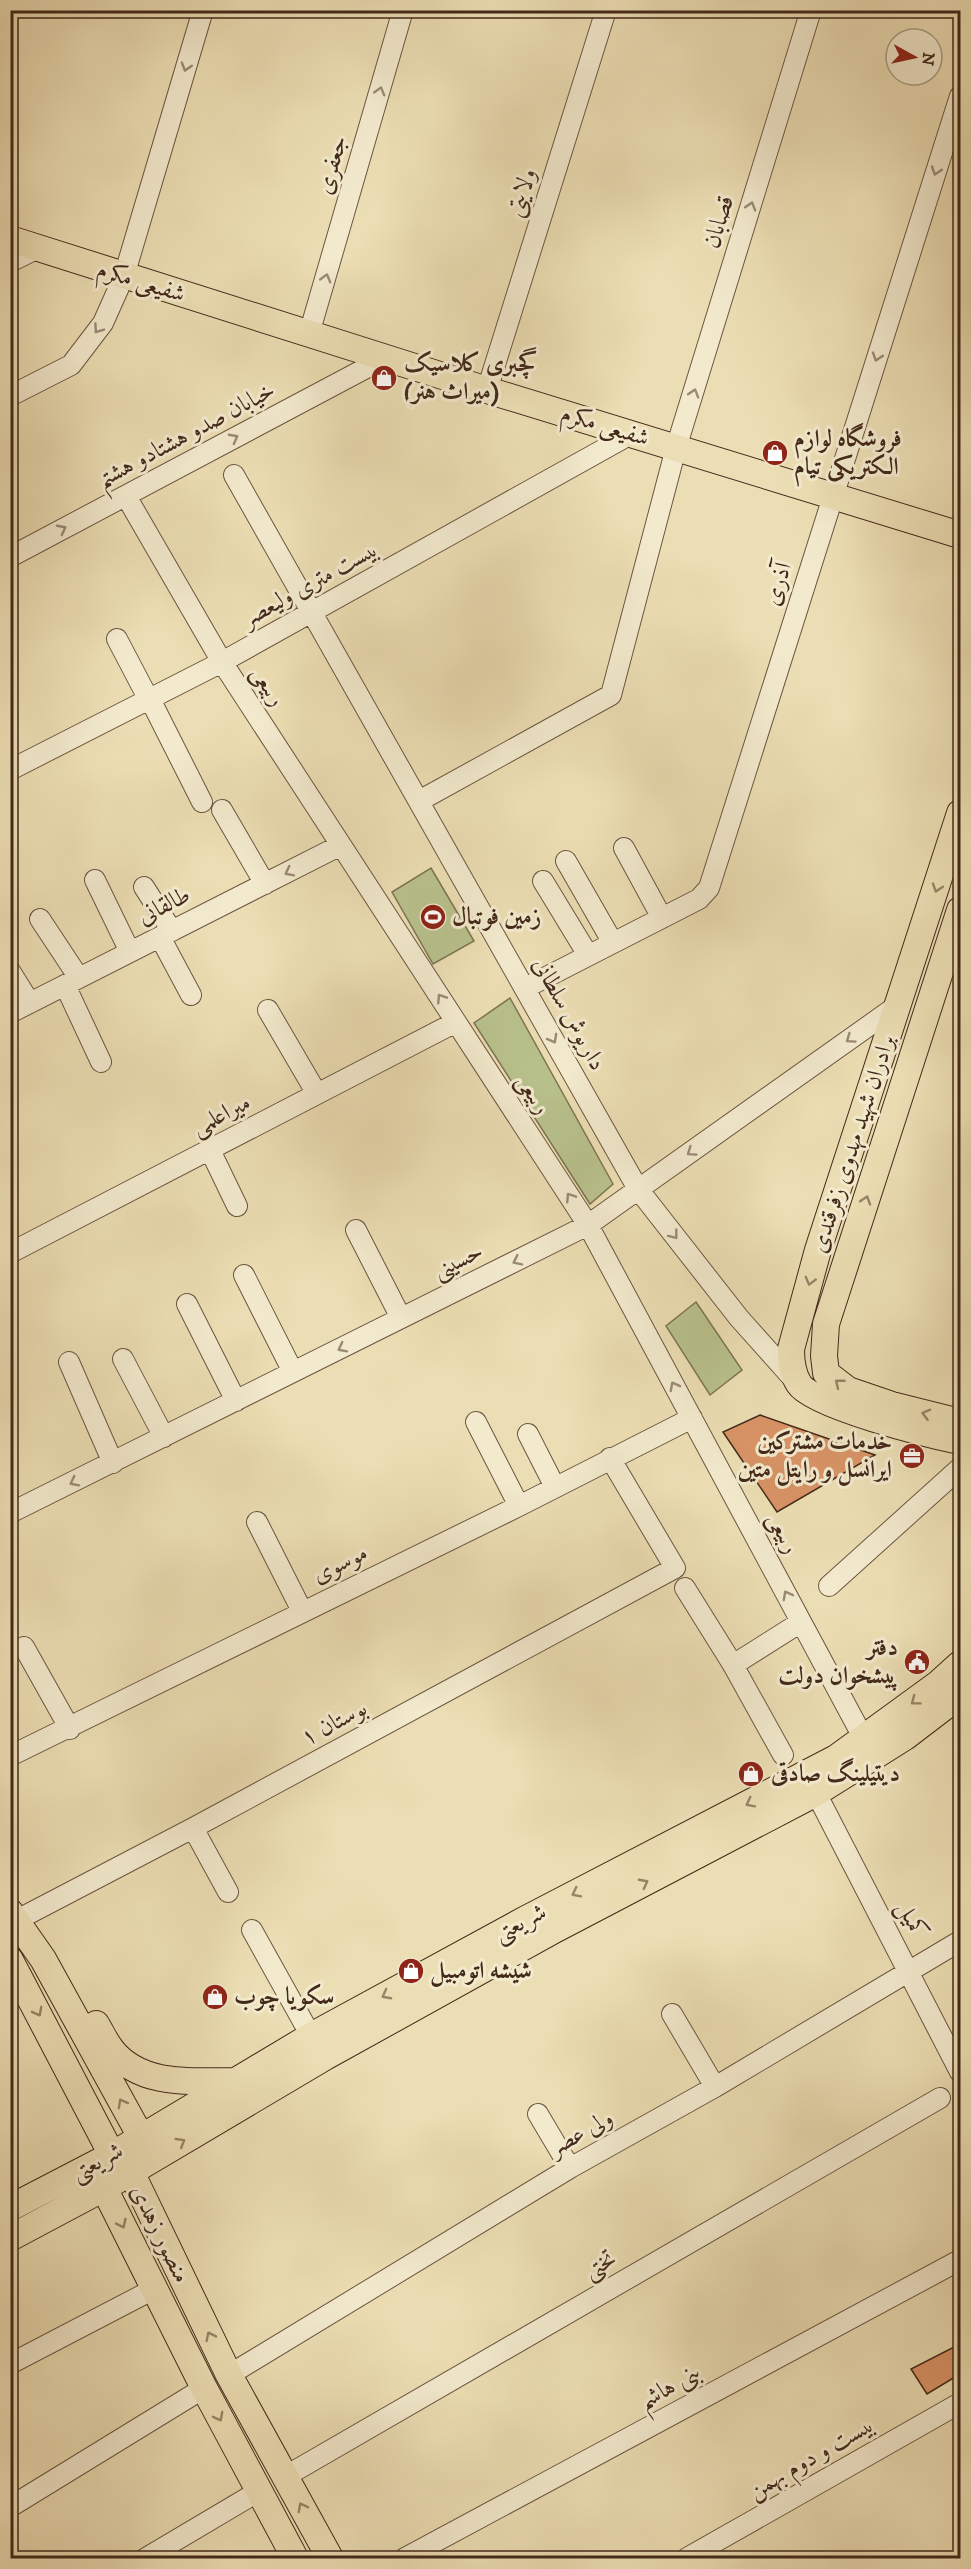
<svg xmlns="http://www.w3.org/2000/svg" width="971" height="2569" font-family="'IM FELL DW Pica',Amiri,serif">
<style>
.green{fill:#b8c18c;stroke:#7d7553;stroke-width:1.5}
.building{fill:#d99467;stroke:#42291a;stroke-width:1.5}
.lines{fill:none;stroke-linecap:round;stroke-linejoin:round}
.minor-casing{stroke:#6c5640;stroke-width:22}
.major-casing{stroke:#42291a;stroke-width:28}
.minor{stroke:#f3eace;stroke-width:20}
.major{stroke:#ecdeb4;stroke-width:26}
.oneway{stroke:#9a8a74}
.oneway2{stroke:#978467}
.labels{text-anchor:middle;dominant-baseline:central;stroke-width:6;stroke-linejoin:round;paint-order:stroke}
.street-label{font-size:24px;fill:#42291a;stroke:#f3eace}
.poi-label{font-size:24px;font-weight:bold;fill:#42291a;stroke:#f3eace;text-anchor:start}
</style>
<rect width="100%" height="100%" fill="#ecdeb4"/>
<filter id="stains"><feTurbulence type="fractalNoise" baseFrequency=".00333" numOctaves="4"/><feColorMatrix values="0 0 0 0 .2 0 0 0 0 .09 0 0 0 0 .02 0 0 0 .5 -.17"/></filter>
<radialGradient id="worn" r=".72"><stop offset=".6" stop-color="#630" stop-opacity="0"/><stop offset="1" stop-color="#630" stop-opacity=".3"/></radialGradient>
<path class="green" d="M 431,868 L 474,941 L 433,964 L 392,892 Z
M 510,998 L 613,1184 L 590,1204 L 474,1023 Z
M 696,1302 L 742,1370 L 710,1395 L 666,1326 Z"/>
<path class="building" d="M 760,1415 L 875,1455 L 777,1512 L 723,1432 Z
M 960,2344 L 960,2374 L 927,2394 L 911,2369 Z"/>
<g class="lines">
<g class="minor-casing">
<path id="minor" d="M 10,262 L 36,249
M 309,334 L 403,10
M 487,390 L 606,10
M 10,396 L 71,365 L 103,323 L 124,276 L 203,10
M 234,475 L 638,1189 L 739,1318 L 797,1383
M 126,496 L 222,662 L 588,1225 L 864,1739
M 10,557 L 385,358
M 117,639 L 149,700
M 150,699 L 202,802
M 10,770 L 222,662 L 631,434
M 419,801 L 611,695 L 676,448 L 811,10
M 222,810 L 265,884
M 624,848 L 662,918
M 566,861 L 613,943
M 95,880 L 130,952
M 543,881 L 588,955
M 144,887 L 172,931
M 40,919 L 79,978
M 160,937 L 191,995
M 10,971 L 30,1003
M 65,985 L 101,1062
M 525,988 L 699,899 L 709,888 L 960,96
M 268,1010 L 317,1094
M 10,1013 L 341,845
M 210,1150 L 237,1206
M 356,1230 L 401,1318
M 10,1253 L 456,1022
M 244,1275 L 293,1372
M 187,1304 L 236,1401
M 123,1359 L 164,1437
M 69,1362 L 113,1463
M 476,1422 L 519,1506
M 528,1434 L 555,1487
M 10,1513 L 588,1225 L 898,1005
M 257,1522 L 302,1611
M 829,1586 L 960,1468
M 685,1588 L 733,1665 L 783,1755
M 24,1647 L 70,1729
M 733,1665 L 801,1622
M 10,1756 L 519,1506 L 692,1418
M 816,1793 L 960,2072
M 193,1828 L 228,1892
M 15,1921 L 193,1828 L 675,1568 L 610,1458
M 252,1930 L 311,2036
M 672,2014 L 715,2087
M 538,2114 L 570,2168
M 10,2364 L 154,2289
M 229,2375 L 570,2168 L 715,2087 L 960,1941
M 286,2476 L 940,2098
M 10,2507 L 204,2388
M 146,2558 L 259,2491
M 405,2558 L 958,2261
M 687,2558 L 960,2403"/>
</g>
<g class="major-casing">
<path id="major" d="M 10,239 L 487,390 L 960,535
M 960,813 L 818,1250 L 791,1349 C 791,1362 792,1373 799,1384 C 813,1406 931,1435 960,1441
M 960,910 L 826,1324 L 824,1356 L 826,1373 L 848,1390 L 892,1405 L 960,1422
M 10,1912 L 43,1959 L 141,2137 L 139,2161 L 131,2172 L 229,2375 L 330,2558
M 10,1960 L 112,2155 L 104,2172 L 104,2188 L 204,2388 L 295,2558
M 96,2024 C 101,2032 105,2041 111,2049 C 140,2087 192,2081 234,2081
M 10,2208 L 112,2155 L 311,2036 L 526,1919 L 836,1758 L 939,1683 L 960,1664
M 10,2238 L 104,2188 L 325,2057 L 556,1929 L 816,1793 L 905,1737 L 960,1695"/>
</g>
<use href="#minor" class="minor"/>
<use href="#major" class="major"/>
</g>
<defs><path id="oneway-chevron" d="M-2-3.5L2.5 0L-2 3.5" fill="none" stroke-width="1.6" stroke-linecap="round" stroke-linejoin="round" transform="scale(1.5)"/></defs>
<g class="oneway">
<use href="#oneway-chevron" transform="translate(186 67) rotate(107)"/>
<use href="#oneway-chevron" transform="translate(380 91) rotate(-74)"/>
<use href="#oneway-chevron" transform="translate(936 171) rotate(108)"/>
<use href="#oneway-chevron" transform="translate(751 206) rotate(-73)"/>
<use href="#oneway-chevron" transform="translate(326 278) rotate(-74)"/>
<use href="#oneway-chevron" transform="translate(98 329) rotate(125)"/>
<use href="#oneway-chevron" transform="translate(877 357) rotate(108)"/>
<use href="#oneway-chevron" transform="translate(694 393) rotate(-73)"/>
<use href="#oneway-chevron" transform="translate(234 438) rotate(-28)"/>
<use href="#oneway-chevron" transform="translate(62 529) rotate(-28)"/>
<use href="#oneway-chevron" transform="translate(289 872) rotate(153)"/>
<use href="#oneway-chevron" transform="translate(441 998) rotate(-123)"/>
<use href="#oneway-chevron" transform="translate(553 1039) rotate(61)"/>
<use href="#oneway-chevron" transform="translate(850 1039) rotate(145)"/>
<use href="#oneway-chevron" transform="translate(691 1152) rotate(145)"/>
<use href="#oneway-chevron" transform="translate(570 1197) rotate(-123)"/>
<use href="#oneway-chevron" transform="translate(674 1235) rotate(52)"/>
<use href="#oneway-chevron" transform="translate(517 1261) rotate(154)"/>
<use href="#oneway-chevron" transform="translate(342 1348) rotate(153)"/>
<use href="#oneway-chevron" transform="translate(674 1386) rotate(-118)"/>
<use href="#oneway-chevron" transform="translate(74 1482) rotate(153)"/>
<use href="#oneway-chevron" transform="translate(787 1595) rotate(-118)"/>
</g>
<g class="oneway2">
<use href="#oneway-chevron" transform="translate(937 888) rotate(108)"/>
<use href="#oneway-chevron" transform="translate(866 1200) rotate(-72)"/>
<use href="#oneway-chevron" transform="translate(810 1281) rotate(105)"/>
<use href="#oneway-chevron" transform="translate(839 1383) rotate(-141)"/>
<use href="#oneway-chevron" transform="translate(926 1414) rotate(-166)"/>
<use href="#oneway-chevron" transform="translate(915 1701) rotate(143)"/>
<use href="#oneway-chevron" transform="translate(750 1803) rotate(153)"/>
<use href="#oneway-chevron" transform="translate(644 1883) rotate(-28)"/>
<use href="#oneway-chevron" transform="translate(576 1893) rotate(153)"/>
<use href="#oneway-chevron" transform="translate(386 1995) rotate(152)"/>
<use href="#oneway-chevron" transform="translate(38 2012) rotate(62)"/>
<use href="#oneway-chevron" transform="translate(122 2103) rotate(-119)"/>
<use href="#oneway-chevron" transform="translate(181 2142) rotate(-31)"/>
<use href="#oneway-chevron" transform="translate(122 2224) rotate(64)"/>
<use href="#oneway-chevron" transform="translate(210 2336) rotate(-116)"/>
<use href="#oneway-chevron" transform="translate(219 2417) rotate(62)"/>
<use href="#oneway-chevron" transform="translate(302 2507) rotate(-118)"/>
</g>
<defs>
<g id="shop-disc" transform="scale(1.35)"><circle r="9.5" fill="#8f2418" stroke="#f3eace"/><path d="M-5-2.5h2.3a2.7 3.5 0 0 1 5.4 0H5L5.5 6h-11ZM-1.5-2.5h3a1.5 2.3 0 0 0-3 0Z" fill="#fff"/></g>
<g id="stadium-disc" transform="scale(1.35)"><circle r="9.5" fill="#8f2418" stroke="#f3eace"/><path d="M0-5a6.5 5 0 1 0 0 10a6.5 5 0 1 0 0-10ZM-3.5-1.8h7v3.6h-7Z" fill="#fff"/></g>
<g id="office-disc" transform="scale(1.35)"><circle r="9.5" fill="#8f2418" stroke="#f3eace"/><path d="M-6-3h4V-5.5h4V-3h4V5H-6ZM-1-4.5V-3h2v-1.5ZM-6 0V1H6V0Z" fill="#fff"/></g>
<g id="civic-disc" transform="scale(1.35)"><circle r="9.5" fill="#8f2418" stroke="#f3eace"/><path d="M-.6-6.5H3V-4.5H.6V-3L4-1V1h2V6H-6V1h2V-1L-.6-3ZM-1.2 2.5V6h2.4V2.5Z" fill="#fff"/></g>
</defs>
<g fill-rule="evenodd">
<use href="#shop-disc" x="384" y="378"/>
<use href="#shop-disc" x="775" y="453"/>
<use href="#stadium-disc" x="433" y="917"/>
<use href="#office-disc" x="912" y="1456"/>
<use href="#civic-disc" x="917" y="1662"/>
<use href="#shop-disc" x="751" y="1774"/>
<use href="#shop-disc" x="411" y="1971"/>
<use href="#shop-disc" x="215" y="1997"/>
</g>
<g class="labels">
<g class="street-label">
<text transform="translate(332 165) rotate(-74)">جعفری</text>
<text transform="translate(522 193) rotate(-73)">ولایتی</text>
<text transform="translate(719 222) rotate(-73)">قصابان</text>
<text transform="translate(141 282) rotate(17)">شفیعی مکرم</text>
<text transform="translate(605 426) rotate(17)">شفیعی مکرم</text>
<text transform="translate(186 435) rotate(-28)">خیابان صدو هشتادو هشتم</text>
<text transform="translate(310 584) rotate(-29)">بیست متری ولیعصر</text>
<text transform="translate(778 584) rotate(-72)">آذری</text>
<text transform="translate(268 686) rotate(57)">ربیعی</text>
<text transform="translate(164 906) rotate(-27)">طالقانی</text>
<text transform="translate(569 1014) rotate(61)">داریوش سلطانی</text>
<text transform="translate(533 1094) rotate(57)">ربیعی</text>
<text transform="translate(221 1115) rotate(-27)">میراعلمی</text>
<text transform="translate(853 1144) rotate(-72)">برادران شهید مهدوی زفرقندی</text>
<text transform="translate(458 1261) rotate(-26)">حسینی</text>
<text transform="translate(783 1533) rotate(62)">ربیعی</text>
<text transform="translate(340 1564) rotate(-26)">موسوی</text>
<text transform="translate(334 1723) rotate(-28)">بوستان ۱</text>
<text transform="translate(912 1920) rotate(62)">کمیل</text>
<text transform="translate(520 1923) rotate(-28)">شریعتی</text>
<text transform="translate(581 2133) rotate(-29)">ولی عصر</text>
<text transform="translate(97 2162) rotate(-29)">شریعتی</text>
<text transform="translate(160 2234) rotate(64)">منصور زهدی</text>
<text transform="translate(600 2265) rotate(-30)">تختی</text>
<text transform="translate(670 2387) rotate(-28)">بنی هاشم</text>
<text transform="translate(811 2458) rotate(-30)">بیست و دوم بهمن</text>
</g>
<g class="poi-label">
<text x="404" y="364">گچبری کلاسیک<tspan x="404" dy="28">(میراث هنر)</tspan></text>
<text x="794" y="439">فروشگاه لوازم<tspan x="794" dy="28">الکتریکی تیام</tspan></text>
<text x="452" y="917">زمین فوتبال</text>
<text x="892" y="1442" text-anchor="end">خدمات مشترکین<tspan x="892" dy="28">ایرانسل و رایتل متین</tspan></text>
<text x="898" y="1648" text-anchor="end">دفتر<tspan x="898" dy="28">پیشخوان دولت</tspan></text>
<text x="771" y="1774">دیتیلینگ صادقی</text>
<text x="430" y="1971">شیشه اتومبیل</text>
<text x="234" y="1997">سکویا چوب</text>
</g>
</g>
<rect width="971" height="2569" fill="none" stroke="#ecdeb4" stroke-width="36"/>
<rect x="12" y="12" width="947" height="2545" fill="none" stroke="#42291a" stroke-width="3"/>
<rect x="18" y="18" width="935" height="2533" fill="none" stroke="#42291a" stroke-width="1.5"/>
<g transform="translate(914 57) rotate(98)"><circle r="28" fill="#f3eace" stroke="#ac9d86" stroke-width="1.5"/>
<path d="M0-4.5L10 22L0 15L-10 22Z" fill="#8f2418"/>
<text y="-9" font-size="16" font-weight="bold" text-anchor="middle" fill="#42291a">N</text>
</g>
<rect width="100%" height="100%" filter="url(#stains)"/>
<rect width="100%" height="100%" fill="url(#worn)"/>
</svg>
